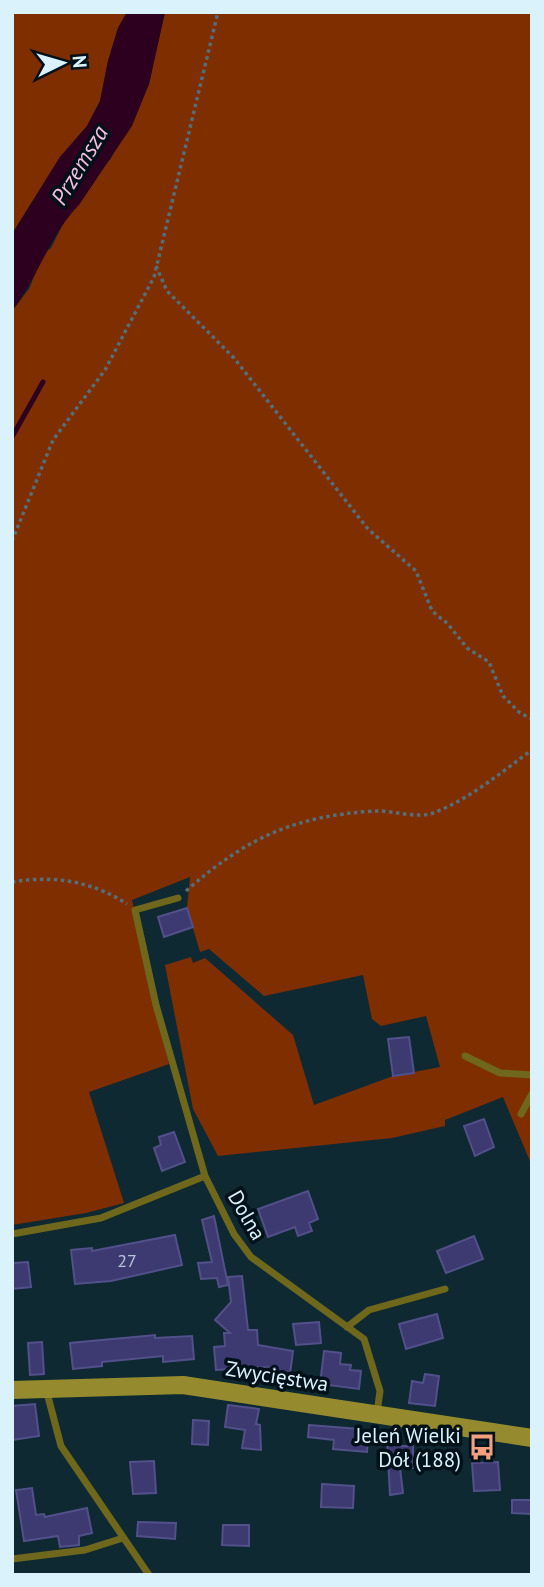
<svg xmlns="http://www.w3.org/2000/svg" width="544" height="1587" font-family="'PT Sans',sans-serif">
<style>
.green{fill:#7f2e00}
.water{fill:#2e0020}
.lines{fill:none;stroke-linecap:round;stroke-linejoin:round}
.stream{stroke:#2e0020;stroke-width:5}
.building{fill:#3d3a71;stroke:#52508a;stroke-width:2}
.path{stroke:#556f78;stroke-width:3.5;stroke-dasharray:3.5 3.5;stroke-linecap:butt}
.lane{stroke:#6e671c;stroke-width:7}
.secondary{stroke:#958b2e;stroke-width:18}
.labels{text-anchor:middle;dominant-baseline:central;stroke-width:7;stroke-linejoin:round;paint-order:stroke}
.number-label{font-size:18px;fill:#b3c4d8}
.street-label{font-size:21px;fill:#daf2fb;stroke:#00111a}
.poi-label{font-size:21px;fill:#daf2fb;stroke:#00111a;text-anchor:end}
.water-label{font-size:23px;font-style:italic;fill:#f5c0de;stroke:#00111a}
</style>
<rect width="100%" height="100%" fill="#0e2932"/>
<path class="green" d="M 12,12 L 127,12 L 118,28 L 108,61 L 100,101 L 87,126 L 60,157 L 12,234 Z
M 165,12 L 532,12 L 532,1166 L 503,1097 L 445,1120 L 445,1126 L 392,1138 L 218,1156 L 193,1109 L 165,965 L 191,957 L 193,963 L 205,958 L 293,1035 L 314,1105 L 393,1076 L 440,1067 L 426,1016 L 381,1026 L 372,1019 L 363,975 L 264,996 L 209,949 L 200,952 L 187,908 L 190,877 L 132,900 L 169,1064 L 89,1092 L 124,1203 L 86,1213 L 12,1225 L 12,311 L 29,289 L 43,254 L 51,248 L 67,216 L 111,158 L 141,103 L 149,84 Z"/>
<path class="water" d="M 127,12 L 165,12 L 149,84 L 132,126 L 79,205 C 50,234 38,278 12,311 L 12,234 L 60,157 L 87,126 L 100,101 L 108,61 L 118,28 Z"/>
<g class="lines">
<path class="stream" d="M 12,437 L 43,382"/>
</g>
<path class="building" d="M 187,908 L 193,927 L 164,937 L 158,917 Z
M 409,1037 L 414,1073 L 393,1076 L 388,1039 Z
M 484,1119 L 494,1147 L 475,1156 L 464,1126 Z
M 174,1132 L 185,1162 L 162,1171 L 154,1148 L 161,1145 L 159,1137 Z
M 308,1191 L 318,1219 L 309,1223 L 312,1231 L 298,1236 L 295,1227 L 268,1237 L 258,1209 Z
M 214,1216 L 228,1285 L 219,1287 L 217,1278 L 201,1279 L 198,1263 L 212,1262 L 202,1220 Z
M 175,1235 L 182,1265 L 111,1281 L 75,1284 L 71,1250 L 92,1248 L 92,1251 Z
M 474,1236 L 483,1259 L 446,1273 L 437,1251 Z
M 28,1262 L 31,1287 L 12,1289 L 12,1263 Z
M 242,1276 L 248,1330 L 257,1330 L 258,1345 L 293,1351 L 290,1374 L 267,1370 L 268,1367 L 216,1370 L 214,1347 L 225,1346 L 224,1333 L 230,1333 L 215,1320 L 231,1302 L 228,1277 Z
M 437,1314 L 443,1338 L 406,1349 L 399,1324 Z
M 319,1322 L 321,1343 L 296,1345 L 293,1324 Z
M 155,1335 L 155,1338 L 192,1336 L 194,1359 L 163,1362 L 163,1356 L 102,1362 L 102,1366 L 73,1369 L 70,1343 Z
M 42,1342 L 44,1374 L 30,1375 L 28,1343 Z
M 324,1351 L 341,1353 L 340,1364 L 351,1365 L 350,1370 L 361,1371 L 359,1389 L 320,1384 Z
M 425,1374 L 439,1376 L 435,1406 L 409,1403 L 412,1381 L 423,1383 Z
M 35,1404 L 39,1436 L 12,1440 L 12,1406 Z
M 228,1405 L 259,1409 L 256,1424 L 260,1425 L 261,1450 L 242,1448 L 245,1430 L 225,1427 Z
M 193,1420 L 209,1421 L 208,1445 L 192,1444 Z
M 309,1425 L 359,1429 L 358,1435 L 368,1436 L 367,1452 L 333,1449 L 334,1440 L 308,1437 Z
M 387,1440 L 396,1440 L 397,1446 L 413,1446 L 413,1468 L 400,1468 L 403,1493 L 390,1495 Z
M 154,1461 L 156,1493 L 133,1494 L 130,1462 Z
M 498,1462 L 500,1490 L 474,1491 L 472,1463 Z
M 322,1484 L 354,1486 L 353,1508 L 321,1507 Z
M 32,1488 L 36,1515 L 44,1514 L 45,1517 L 87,1508 L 92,1533 L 79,1536 L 79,1545 L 60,1547 L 58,1536 L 24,1541 L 16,1490 Z
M 512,1500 L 532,1500 L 532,1514 L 512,1513 Z
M 138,1522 L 176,1523 L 175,1539 L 137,1536 Z
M 223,1525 L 249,1525 L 249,1546 L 222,1545 Z"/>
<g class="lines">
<path class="path" d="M 156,266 L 167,291 L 234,358 L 368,529 L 416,571 L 432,611 L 448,624 L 467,648 L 489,662 L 503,696 L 520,713 L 532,719
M 12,541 L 53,440 L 105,370 L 154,277 L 218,12
M 12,882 C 53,875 92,881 127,904
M 186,891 C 246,838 294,816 374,811 C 392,810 416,819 433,813 C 470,799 500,773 532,750"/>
<path class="lane" d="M 178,898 L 135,910 L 156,1005 L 205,1176
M 465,1056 L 500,1073 L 532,1075
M 521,1114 L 532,1094
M 12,1234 L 101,1218 L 205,1176 L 234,1234 L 251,1257 L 364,1339 L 380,1391 L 377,1413
M 347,1327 L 369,1310 L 445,1289
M 46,1389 L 61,1446 L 149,1575
M 12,1559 L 85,1550 L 123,1538"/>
<path class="secondary" d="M 12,1390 L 183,1385 L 532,1438"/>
</g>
<defs>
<g id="bus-bare" transform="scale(2.1)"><path d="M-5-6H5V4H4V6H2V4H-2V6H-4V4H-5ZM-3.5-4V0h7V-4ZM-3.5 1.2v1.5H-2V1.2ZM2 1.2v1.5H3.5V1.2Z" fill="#f2a07f" stroke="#00111a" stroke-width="2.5" paint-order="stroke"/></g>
</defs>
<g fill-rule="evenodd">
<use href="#bus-bare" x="482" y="1447"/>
</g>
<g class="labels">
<g class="number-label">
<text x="127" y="1260">27</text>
</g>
<g class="street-label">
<text transform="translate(247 1215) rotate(60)">Dolna</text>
<text transform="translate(277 1376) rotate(9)">Zwycięstwa</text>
</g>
<g class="poi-label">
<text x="461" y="1435">Jeleń Wielki<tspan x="461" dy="24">Dół (188)</tspan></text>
</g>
<g class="water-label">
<text transform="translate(79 165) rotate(-59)">Przemsza</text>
</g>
</g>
<rect width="544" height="1587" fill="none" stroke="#daf2fb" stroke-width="28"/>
<g transform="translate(63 63) rotate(85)" stroke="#00111a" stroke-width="5" paint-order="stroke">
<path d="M0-5L12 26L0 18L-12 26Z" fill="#daf2fb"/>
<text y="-10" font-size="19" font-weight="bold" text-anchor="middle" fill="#daf2fb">N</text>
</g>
</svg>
